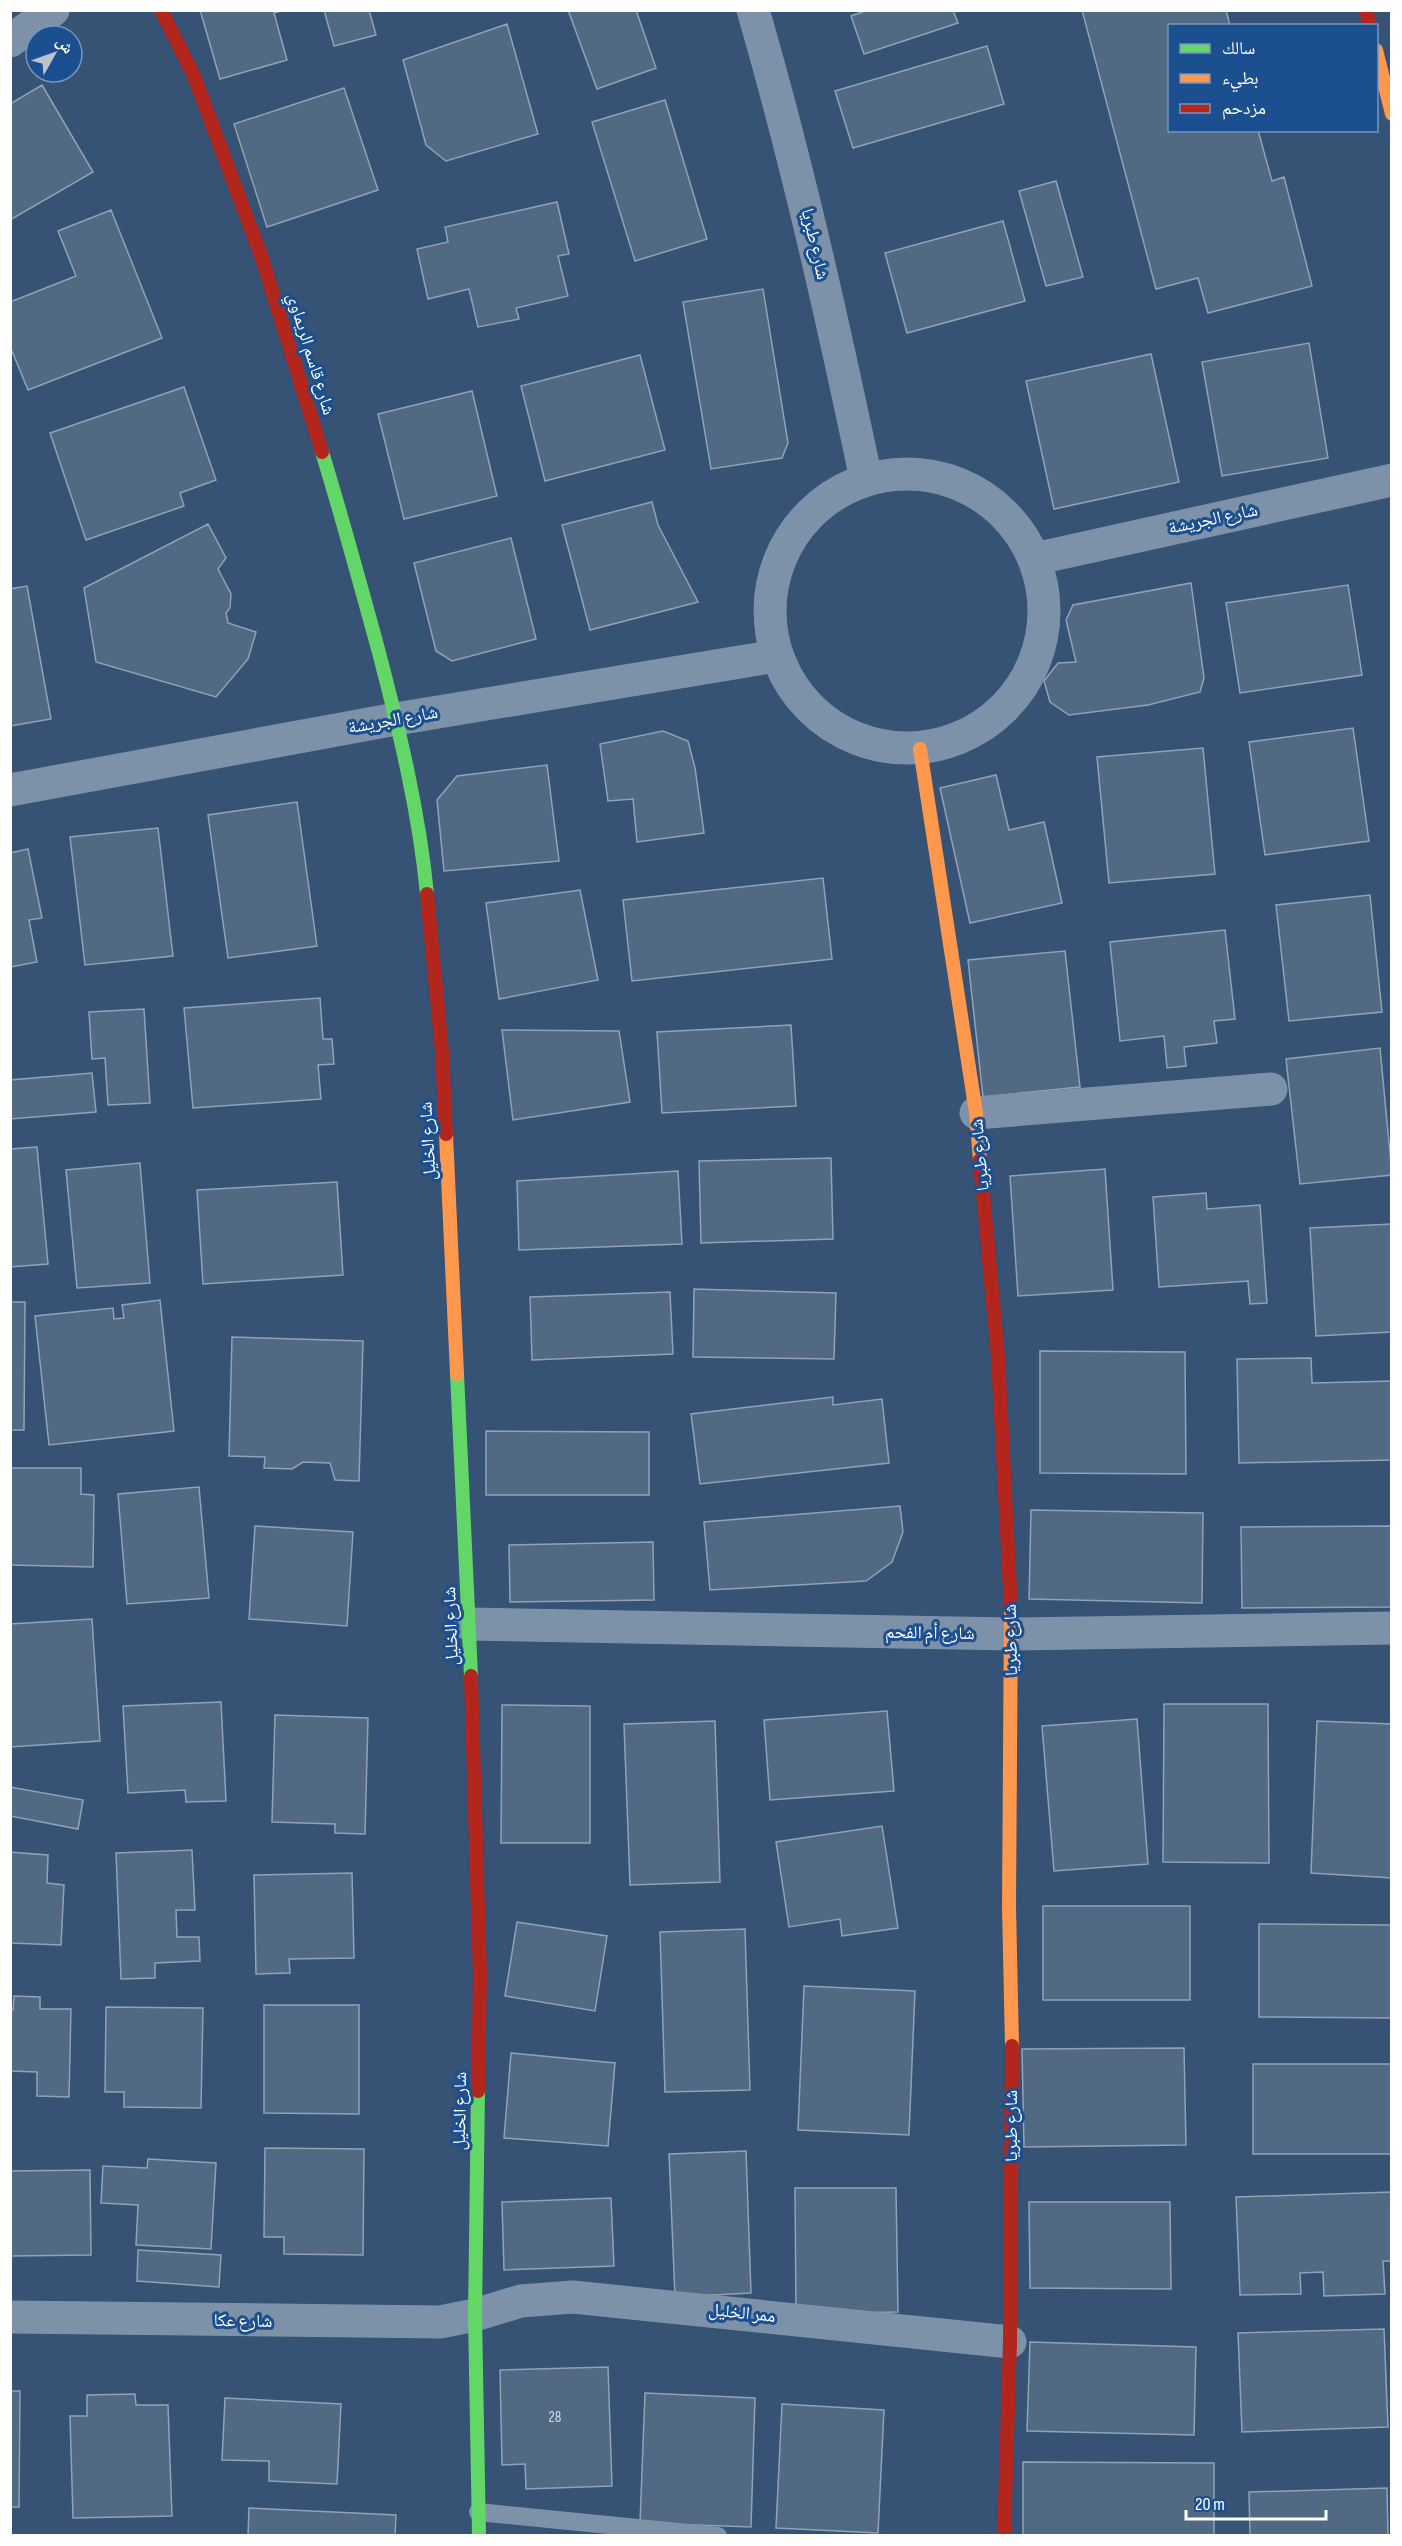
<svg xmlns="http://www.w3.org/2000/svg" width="1402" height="2546" font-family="'Sofia Sans Condensed','Noto Naskh Arabic',sans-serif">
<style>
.building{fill:#526984;stroke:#92a2b6;stroke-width:1.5}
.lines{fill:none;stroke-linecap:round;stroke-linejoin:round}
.lane{stroke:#7d92a8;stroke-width:18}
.street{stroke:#7d92a8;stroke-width:33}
.fast{stroke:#63d668;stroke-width:14}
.slow{stroke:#ff974d;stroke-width:14}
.jam{stroke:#b3261e;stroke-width:14}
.labels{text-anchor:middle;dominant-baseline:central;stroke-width:6;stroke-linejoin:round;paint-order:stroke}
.number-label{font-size:15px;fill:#d4dae0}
.street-label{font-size:18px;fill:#fff;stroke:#1b4f8f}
</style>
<rect width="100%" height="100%" fill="#365274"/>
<path class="building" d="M 200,10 L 284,10 L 274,13 L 287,60 L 220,79 Z
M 324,10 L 369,10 L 376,35 L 334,46 Z
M 568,10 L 636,10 L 656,68 L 597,89 Z
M 868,10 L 953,10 L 958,23 L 864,54 L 851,16 Z
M 1082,10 L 1226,10 L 1230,26 L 1170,26 L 1170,130 L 1258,130 L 1272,181 L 1284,177 L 1312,286 L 1208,313 L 1198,278 L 1156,289 Z
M 507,24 L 538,134 L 446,161 L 426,145 L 403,60 Z
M 987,46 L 1004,104 L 853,148 L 835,91 Z
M 42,85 L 93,172 L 10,220 L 10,104 Z
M 344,88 L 378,190 L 267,227 L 234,124 Z
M 665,100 L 707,239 L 635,261 L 592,122 Z
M 1056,181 L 1083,277 L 1046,286 L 1019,191 Z
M 557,202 L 569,254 L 558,256 L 568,296 L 516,308 L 519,319 L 478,327 L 469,289 L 428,299 L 417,249 L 448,242 L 445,227 Z
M 111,210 L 162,338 L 28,390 L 10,346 L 10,302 L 76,276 L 58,231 Z
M 1003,221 L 1025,301 L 907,333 L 885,253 Z
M 763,289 L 788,443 L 782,458 L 711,469 L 683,302 Z
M 1309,343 L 1328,458 L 1222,476 L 1202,362 Z
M 1151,354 L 1179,482 L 1054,509 L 1026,381 Z
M 640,355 L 665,450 L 545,481 L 521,386 Z
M 184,387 L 216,480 L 180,493 L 184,506 L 86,540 L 50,433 Z
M 472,391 L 497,496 L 404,519 L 378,414 Z
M 652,502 L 658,525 L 698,602 L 590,630 L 562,525 Z
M 208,524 L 226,558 L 218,569 L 231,594 L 230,608 L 226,613 L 228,623 L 256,632 L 248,659 L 216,697 L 96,662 L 84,588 Z
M 511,538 L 536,639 L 452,661 L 436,651 L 414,563 Z
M 1191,583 L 1204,678 L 1200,692 L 1148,705 L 1069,715 L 1050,702 L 1044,681 L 1058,663 L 1076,662 L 1066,620 L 1073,605 Z
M 1348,585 L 1362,675 L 1240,693 L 1226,603 Z
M 27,586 L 51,719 L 10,726 L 10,589 Z
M 1353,728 L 1369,841 L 1265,855 L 1249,742 Z
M 663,731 L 688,741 L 695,768 L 704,833 L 637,842 L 633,799 L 608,801 L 600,744 Z
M 1203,748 L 1215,874 L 1109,883 L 1097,757 Z
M 547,765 L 559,861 L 444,871 L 437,800 L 457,776 Z
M 996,775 L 1009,830 L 1044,822 L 1062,903 L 970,923 L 940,788 Z
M 297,802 L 317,946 L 228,958 L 208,815 Z
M 158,828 L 173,956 L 85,965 L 70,837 Z
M 28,849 L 42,918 L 29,920 L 37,962 L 10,967 L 10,853 Z
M 823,878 L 832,959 L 632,981 L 623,900 Z
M 580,890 L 598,980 L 499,999 L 486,903 Z
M 1370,895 L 1382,1012 L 1289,1021 L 1276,905 Z
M 1225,930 L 1235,1019 L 1214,1021 L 1217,1043 L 1184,1047 L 1186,1066 L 1167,1068 L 1164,1036 L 1120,1041 L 1110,942 Z
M 1065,951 L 1080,1087 L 983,1097 L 968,960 Z
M 320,998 L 323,1039 L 332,1039 L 334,1064 L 318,1065 L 321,1099 L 193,1108 L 184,1008 Z
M 144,1009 L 150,1103 L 108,1105 L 105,1058 L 92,1059 L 89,1012 Z
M 791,1025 L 796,1106 L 662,1113 L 657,1032 Z
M 502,1030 L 619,1031 L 630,1102 L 513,1120 Z
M 1380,1048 L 1392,1175 L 1300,1184 L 1286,1059 Z
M 92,1073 L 96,1112 L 10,1119 L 10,1080 Z
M 37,1147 L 48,1264 L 10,1267 L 10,1149 Z
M 831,1158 L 833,1239 L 701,1243 L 699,1161 Z
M 140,1163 L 150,1283 L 77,1288 L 66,1170 Z
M 1105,1169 L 1113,1290 L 1018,1296 L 1010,1176 Z
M 678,1171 L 682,1244 L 519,1250 L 517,1181 Z
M 337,1182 L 343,1275 L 203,1284 L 197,1190 Z
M 1206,1193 L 1207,1209 L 1260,1205 L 1267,1303 L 1250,1304 L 1248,1281 L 1159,1287 L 1153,1197 Z
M 1392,1224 L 1392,1332 L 1316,1336 L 1310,1228 Z
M 694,1289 L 836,1293 L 834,1359 L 693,1357 Z
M 670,1292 L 673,1354 L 532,1360 L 530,1297 Z
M 160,1300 L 174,1431 L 49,1445 L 35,1316 L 113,1308 L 114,1319 L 124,1318 L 122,1305 Z
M 10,1302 L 25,1302 L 24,1430 L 10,1430 Z
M 232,1337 L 363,1341 L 359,1481 L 335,1480 L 330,1463 L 303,1462 L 292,1469 L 264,1468 L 265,1457 L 229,1456 Z
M 1040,1351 L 1185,1352 L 1186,1474 L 1040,1473 Z
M 1311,1358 L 1312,1383 L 1392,1381 L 1392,1460 L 1239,1463 L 1237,1359 Z
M 833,1397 L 833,1405 L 882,1399 L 889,1463 L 700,1484 L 691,1414 Z
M 486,1431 L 649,1432 L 649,1495 L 486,1495 Z
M 10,1468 L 81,1468 L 81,1494 L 94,1495 L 93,1567 L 10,1565 Z
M 199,1487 L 209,1598 L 127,1604 L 118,1494 Z
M 900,1506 L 903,1532 L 892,1562 L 866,1581 L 710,1590 L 704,1522 Z
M 1031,1510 L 1203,1513 L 1202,1603 L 1029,1599 Z
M 255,1526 L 353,1532 L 347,1626 L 249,1619 Z
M 1392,1526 L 1392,1607 L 1242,1608 L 1241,1527 Z
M 653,1542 L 654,1600 L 510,1602 L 509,1545 Z
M 92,1619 L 100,1741 L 10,1747 L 10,1624 Z
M 221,1702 L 226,1801 L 186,1802 L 185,1790 L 128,1793 L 123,1706 Z
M 1164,1704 L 1268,1704 L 1269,1863 L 1163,1862 Z
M 502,1705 L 590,1706 L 590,1843 L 501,1843 Z
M 887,1711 L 894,1791 L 770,1800 L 764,1720 Z
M 275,1715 L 368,1718 L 365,1834 L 335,1833 L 335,1824 L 272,1822 Z
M 1137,1719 L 1148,1864 L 1054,1871 L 1042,1726 Z
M 715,1721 L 720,1882 L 630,1885 L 624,1724 Z
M 1317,1721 L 1392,1724 L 1392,1878 L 1311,1873 Z
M 10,1787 L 83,1800 L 78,1829 L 10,1816 Z
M 882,1826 L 898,1928 L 842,1936 L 840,1919 L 789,1927 L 776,1842 Z
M 192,1850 L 195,1910 L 176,1910 L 177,1937 L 199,1937 L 200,1961 L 155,1963 L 155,1978 L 121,1979 L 116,1853 Z
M 10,1852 L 48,1855 L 47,1883 L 64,1885 L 61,1945 L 10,1943 Z
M 352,1873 L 354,1958 L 289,1959 L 290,1973 L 256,1974 L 254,1875 Z
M 1043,1906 L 1190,1906 L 1190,2000 L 1043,2000 Z
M 517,1922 L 607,1936 L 595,2011 L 505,1996 Z
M 1259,1924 L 1392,1925 L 1392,2018 L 1259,2017 Z
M 745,1929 L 750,2090 L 665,2092 L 660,1932 Z
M 804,1986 L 915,1991 L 909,2135 L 798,2130 Z
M 14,1996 L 40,1997 L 40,2009 L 71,2009 L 69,2097 L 37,2096 L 37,2072 L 10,2071 L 10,2010 L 13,2010 Z
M 264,2005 L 359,2005 L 359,2114 L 264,2113 Z
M 106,2007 L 203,2008 L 201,2108 L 124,2107 L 124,2092 L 105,2092 Z
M 1184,2048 L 1186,2145 L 1024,2147 L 1022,2049 Z
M 511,2053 L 615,2063 L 608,2146 L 504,2138 Z
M 1253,2064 L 1392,2064 L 1392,2154 L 1253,2154 Z
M 265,2148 L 364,2149 L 363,2255 L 284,2254 L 284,2237 L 264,2237 Z
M 746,2151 L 751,2293 L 675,2297 L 669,2154 Z
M 148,2159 L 216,2163 L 211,2249 L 136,2245 L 138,2205 L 101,2203 L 103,2166 L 147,2168 Z
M 90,2170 L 91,2255 L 10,2256 L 10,2171 Z
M 795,2188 L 896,2188 L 898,2312 L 796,2314 Z
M 1392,2192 L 1392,2261 L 1383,2261 L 1385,2294 L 1324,2296 L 1323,2272 L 1300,2273 L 1301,2294 L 1240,2295 L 1236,2197 Z
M 611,2198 L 614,2266 L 504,2270 L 502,2202 Z
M 1029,2202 L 1170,2202 L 1171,2289 L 1030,2288 Z
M 138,2250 L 221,2255 L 219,2287 L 137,2281 Z
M 1384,2329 L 1388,2427 L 1242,2432 L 1238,2333 Z
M 1030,2342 L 1196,2347 L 1194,2435 L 1027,2431 Z
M 608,2367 L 612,2486 L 526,2489 L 525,2464 L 502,2465 L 500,2370 Z
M 10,2391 L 20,2391 L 19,2507 L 10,2507 Z
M 645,2393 L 755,2398 L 751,2527 L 640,2523 Z
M 135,2394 L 136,2405 L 168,2405 L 172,2516 L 73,2518 L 70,2416 L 87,2416 L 87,2395 Z
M 225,2398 L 341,2404 L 337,2484 L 269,2481 L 269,2461 L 222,2460 Z
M 782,2404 L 884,2410 L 878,2533 L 776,2528 Z
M 1023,2462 L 1214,2463 L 1214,2536 L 1023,2536 Z
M 1387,2488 L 1388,2536 L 1250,2536 L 1249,2492 Z
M 249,2508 L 396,2515 L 395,2536 L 248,2536 Z"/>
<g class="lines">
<path class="lane" d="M 478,2512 L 718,2536"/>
<path class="street" d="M 753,10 C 798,165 833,322 866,479
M 10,41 L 53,10
M770 611a137 137 0 1 1 274 0a137 137 0 1 1-274 0Z
M 1034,559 L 1392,480
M 10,790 L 396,719 L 776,656
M 976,1113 L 1271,1089
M 469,1624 L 1012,1634 L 1392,1628
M 10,2317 L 440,2322 L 475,2315 L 521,2301 L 573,2297 L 1010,2342"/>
<path class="fast" d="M 322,452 C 342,517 360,583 378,649 C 399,729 419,811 427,894
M 457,1374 L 471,1676
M 478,2091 L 475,2315 L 479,2536"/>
<path class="slow" d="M 1376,50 L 1392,114
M 920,749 L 976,1113 L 980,1160
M 446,1134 L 457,1374
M 1011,1609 L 1009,1906 L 1012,2046"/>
<path class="jam" d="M 161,10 L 194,76 L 262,258 L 322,452
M 1366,10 L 1370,26
M 427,894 L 442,1051 L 446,1134
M 980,1160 L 998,1356 L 1011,1609
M 471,1676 L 480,1975 L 478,2091
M 1004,2536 L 1010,2342 L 1012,2046"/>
</g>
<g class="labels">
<g class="number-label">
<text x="555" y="2417">28</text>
</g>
<g class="street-label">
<text transform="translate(815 244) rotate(77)">شارع طبريا</text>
<text transform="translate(311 354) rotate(73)">شارع قاسم الريماوي</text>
<text transform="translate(1213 519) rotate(-12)">شارع الجريشة</text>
<text transform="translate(393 720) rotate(-10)">شارع الجريشة</text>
<text transform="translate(428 1141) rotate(-93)">شارع الخليل</text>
<text transform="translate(980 1155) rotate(-95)">شارع طبريا</text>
<text transform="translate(451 1626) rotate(-92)">شارع الخليل</text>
<text transform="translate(930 1633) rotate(1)">شارع أم الفحم</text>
<text transform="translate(1011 1640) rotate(-91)">شارع طبريا</text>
<text transform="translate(460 2111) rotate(-89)">شارع الخليل</text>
<text transform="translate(1011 2126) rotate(-90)">شارع طبريا</text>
<text transform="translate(742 2313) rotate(6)">ممر الخليل</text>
<text transform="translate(243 2321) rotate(1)">شارع عكا</text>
</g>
</g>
<rect width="1402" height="2546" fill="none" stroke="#ffffff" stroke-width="24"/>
<rect x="1168" y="24" width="210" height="108" fill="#1b4f8f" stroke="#7695bc" stroke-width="1.5"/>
<rect x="1180" y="44" width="30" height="9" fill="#63d668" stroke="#7695bc" stroke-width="1.5"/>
<text x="1222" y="54" font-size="18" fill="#ffffff">سالك</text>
<rect x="1180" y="74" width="30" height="9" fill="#ff974d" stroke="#7695bc" stroke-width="1.5"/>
<text x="1222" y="84" font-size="18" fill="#ffffff">بطيء</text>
<rect x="1180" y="104" width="30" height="9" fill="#b3261e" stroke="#7695bc" stroke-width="1.5"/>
<text x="1222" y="114" font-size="18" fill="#ffffff">مزدحم</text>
<g transform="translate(54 54) rotate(50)"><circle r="28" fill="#1b4f8f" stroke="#7695bc" stroke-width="1.5"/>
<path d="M0-4.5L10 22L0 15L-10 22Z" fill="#b9c2ce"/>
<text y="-9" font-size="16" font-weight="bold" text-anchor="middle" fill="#ffffff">ش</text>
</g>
<path d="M1186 2510v9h140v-9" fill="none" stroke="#ffffff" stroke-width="3"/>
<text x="1195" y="2510" font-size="18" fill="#ffffff" stroke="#1b4f8f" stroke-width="4.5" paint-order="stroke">20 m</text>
</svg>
